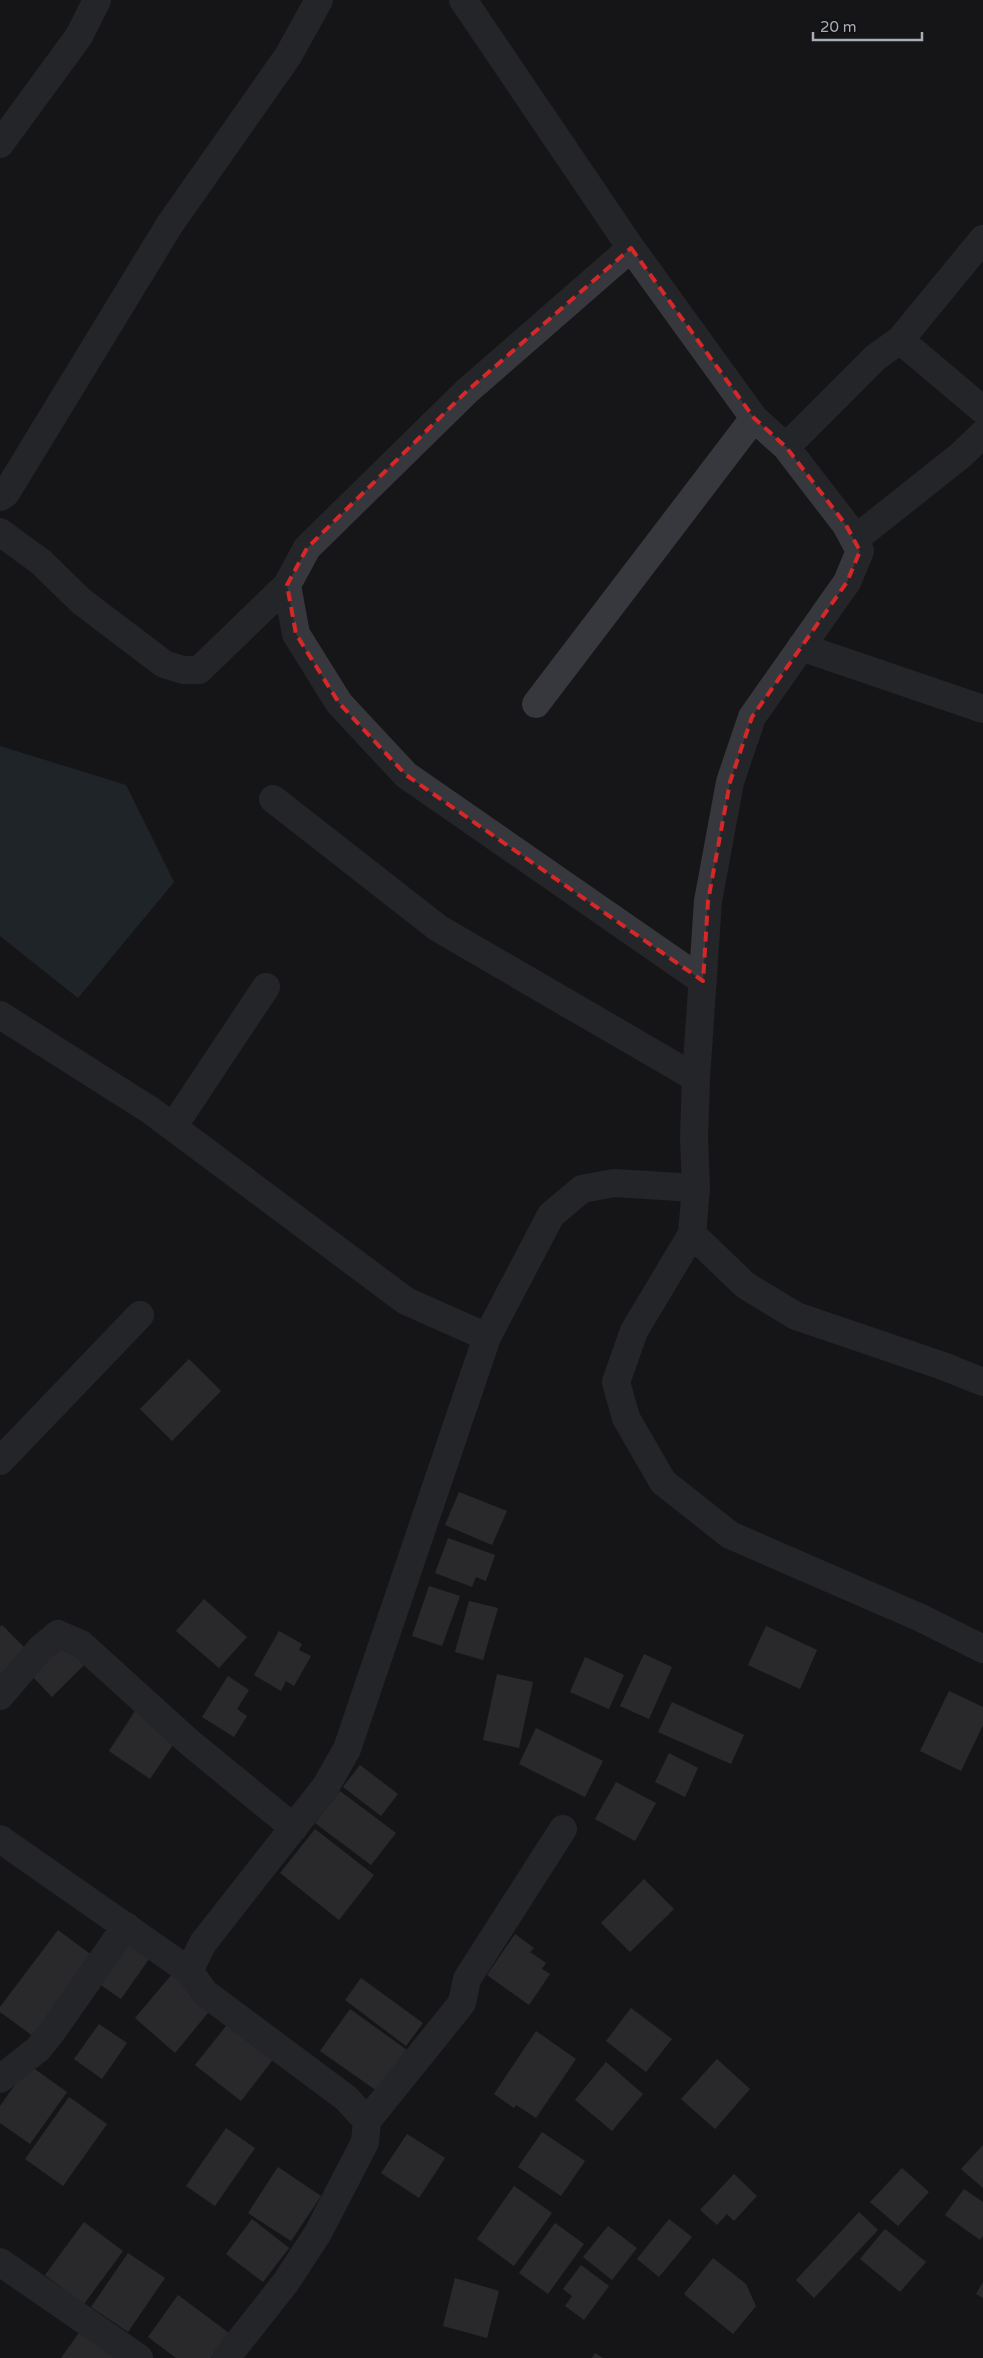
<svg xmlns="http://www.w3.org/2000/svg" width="983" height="2358" font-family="'Varela Round',sans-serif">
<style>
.water{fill:#2c353c}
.building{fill:#404145}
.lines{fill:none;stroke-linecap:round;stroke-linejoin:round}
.street{stroke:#37383d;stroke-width:28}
.marked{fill:none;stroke:#d62828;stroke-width:4;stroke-dasharray:10 6;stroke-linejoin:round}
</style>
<rect width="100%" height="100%" fill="#161618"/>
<path class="water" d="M 0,746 L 126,785 L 174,882 L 78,998 L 0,936 Z"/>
<path class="building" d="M 189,1359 L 221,1391 L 172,1441 L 140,1409 Z
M 459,1492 L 507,1511 L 492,1545 L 445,1525 Z
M 448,1538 L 495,1555 L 486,1581 L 476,1577 L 472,1587 L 435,1573 Z
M 429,1586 L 460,1596 L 442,1646 L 412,1636 Z
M 204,1599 L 247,1637 L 219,1668 L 176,1631 Z
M 469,1601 L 498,1608 L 483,1660 L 455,1652 Z
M 2,1625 L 31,1654 L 0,1684 L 0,1627 Z
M 766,1626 L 817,1650 L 800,1689 L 748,1665 Z
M 279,1631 L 302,1644 L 299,1650 L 311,1656 L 294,1686 L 286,1681 L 281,1691 L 254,1675 Z
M 63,1639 L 86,1663 L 52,1697 L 29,1673 Z
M 644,1654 L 672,1667 L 649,1719 L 620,1706 Z
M 585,1657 L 624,1675 L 609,1709 L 570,1692 Z
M 497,1674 L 533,1682 L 519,1748 L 483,1740 Z
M 228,1676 L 249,1690 L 237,1709 L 247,1716 L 234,1737 L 202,1717 Z
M 949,1691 L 983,1707 L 983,1725 L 961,1771 L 920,1751 Z
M 672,1702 L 744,1735 L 731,1764 L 658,1732 Z
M 135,1711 L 177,1739 L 150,1779 L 109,1751 Z
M 536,1728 L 603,1761 L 585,1797 L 519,1764 Z
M 669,1753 L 698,1768 L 685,1797 L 655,1782 Z
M 360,1765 L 398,1794 L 381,1816 L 343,1787 Z
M 616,1782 L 656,1803 L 635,1841 L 595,1819 Z
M 340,1791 L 396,1833 L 371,1865 L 315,1823 Z
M 315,1829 L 374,1875 L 339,1920 L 280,1873 Z
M 644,1879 L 674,1909 L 630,1952 L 601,1923 Z
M 58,1930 L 97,1959 L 37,2039 L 0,2012 L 0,2007 Z
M 515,1934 L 534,1948 L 530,1952 L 546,1963 L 542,1969 L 550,1974 L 529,2005 L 487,1975 Z
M 122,1941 L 149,1959 L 121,1999 L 95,1981 Z
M 173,1973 L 212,2008 L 175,2053 L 135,2018 Z
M 361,1978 L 423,2023 L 406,2046 L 345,2000 Z
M 631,2008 L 672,2039 L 646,2072 L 606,2041 Z
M 350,2009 L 407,2050 L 377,2091 L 320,2051 Z
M 230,2021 L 275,2057 L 241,2101 L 195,2065 Z
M 99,2024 L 127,2043 L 102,2079 L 74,2059 Z
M 536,2031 L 576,2059 L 536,2118 L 516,2105 L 514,2108 L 494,2094 Z
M 717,2059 L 750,2089 L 715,2129 L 681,2099 Z
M 606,2062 L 643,2094 L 612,2131 L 575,2100 Z
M 29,2065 L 67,2092 L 30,2144 L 0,2123 L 0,2106 Z
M 69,2097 L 107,2124 L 63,2186 L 25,2159 Z
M 226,2128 L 255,2148 L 215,2206 L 186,2186 Z
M 542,2132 L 585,2161 L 561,2196 L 518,2167 Z
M 407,2134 L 445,2158 L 419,2198 L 381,2173 Z
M 983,2145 L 983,2188 L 961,2169 Z
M 278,2167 L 321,2196 L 291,2241 L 248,2213 Z
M 902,2168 L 929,2192 L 898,2226 L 870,2202 Z
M 734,2174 L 757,2196 L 734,2221 L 727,2214 L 717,2225 L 700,2210 Z
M 514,2186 L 552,2213 L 514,2266 L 477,2239 Z
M 964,2189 L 983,2202 L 983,2236 L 980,2240 L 945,2215 Z
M 859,2212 L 878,2230 L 814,2298 L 796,2280 Z
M 252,2219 L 289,2248 L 263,2282 L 226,2254 Z
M 669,2219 L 692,2237 L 659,2277 L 637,2259 Z
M 84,2222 L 123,2251 L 84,2304 L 45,2275 Z
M 555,2223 L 584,2244 L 548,2294 L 519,2273 Z
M 608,2226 L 637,2248 L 612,2280 L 583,2257 Z
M 885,2229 L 926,2262 L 900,2292 L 860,2259 Z
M 128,2253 L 165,2278 L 128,2332 L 91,2307 Z
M 713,2258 L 746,2284 L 756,2306 L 733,2334 L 684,2294 Z
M 581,2265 L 609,2286 L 584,2320 L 565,2306 L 572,2296 L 563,2289 Z
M 455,2278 L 499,2291 L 487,2338 L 443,2326 Z
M 983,2282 L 983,2298 L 976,2294 Z
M 178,2295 L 229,2333 L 211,2358 L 176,2358 L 148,2337 Z
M 81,2330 L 116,2355 L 113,2358 L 61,2358 Z
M 595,2353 L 603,2358 L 592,2358 Z"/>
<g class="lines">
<path class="street" d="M 463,0 L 631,248 L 754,418 L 786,447 L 846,525 L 860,551 L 847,582 L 752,717 L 730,782 L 708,901 L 696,1078 L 694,1138 L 696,1188 L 692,1234 L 745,1285 L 796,1316 L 943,1366 L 983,1382
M 0,144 L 79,36 L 97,0
M 631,248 L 467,391 L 307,548 L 287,585 L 296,634 L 339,703 L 406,775 L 703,981
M 900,340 L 983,410
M 786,447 L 876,357 L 900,340 L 983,239
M 0,497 L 6,493 L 170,224 L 288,56 L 319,0
M 0,532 L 41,562 L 81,601 L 164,664 L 183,670 L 199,670 L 287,585
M 854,540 L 961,455 L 983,434
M 801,647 L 983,709
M 536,704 L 754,418
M 273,799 L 438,928 L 696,1078
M 0,1015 L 150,1110 L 406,1301 L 487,1337
M 173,1127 L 266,987
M 692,1234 L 634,1331 L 616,1382 L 626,1418 L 663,1482 L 730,1535 L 921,1618 L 983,1649
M 0,1461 L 140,1315
M 0,1696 L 41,1648 L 58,1634 L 81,1644 L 189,1742 L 294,1828
M 0,1839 L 189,1971
M 0,2079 L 38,2049 L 51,2033 L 126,1926
M 367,2121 L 462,2003 L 467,1979 L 563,1829
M 0,2262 L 139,2358
M 226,2358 L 286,2282 L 318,2233 L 365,2142 L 367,2121 L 346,2098 L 205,1993 L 189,1971 L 203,1943 L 326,1786 L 347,1749 L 487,1337 L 551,1215 L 582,1189 L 614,1183 L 696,1188"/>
</g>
<path d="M0 0H983V2358H0ZM 631,248 L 754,418 L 786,447 L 846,525 L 860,551 L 847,582 L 752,717 L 730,782 L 708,901 L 703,981 L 406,775 L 339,703 L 296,634 L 287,585 L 307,548 L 467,391 Z" fill="#161618" fill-opacity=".55" fill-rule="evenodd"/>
<path class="marked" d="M 631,248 L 754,418 L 786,447 L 846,525 L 860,551 L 847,582 L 752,717 L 730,782 L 708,901 L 703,981 L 406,775 L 339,703 L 296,634 L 287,585 L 307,548 L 467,391 Z"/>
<path d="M813 32v8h109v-8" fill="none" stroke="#a8adb8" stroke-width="2.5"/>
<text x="820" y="32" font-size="15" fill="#a8adb8" stroke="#111113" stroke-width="4" paint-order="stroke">20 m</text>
</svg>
